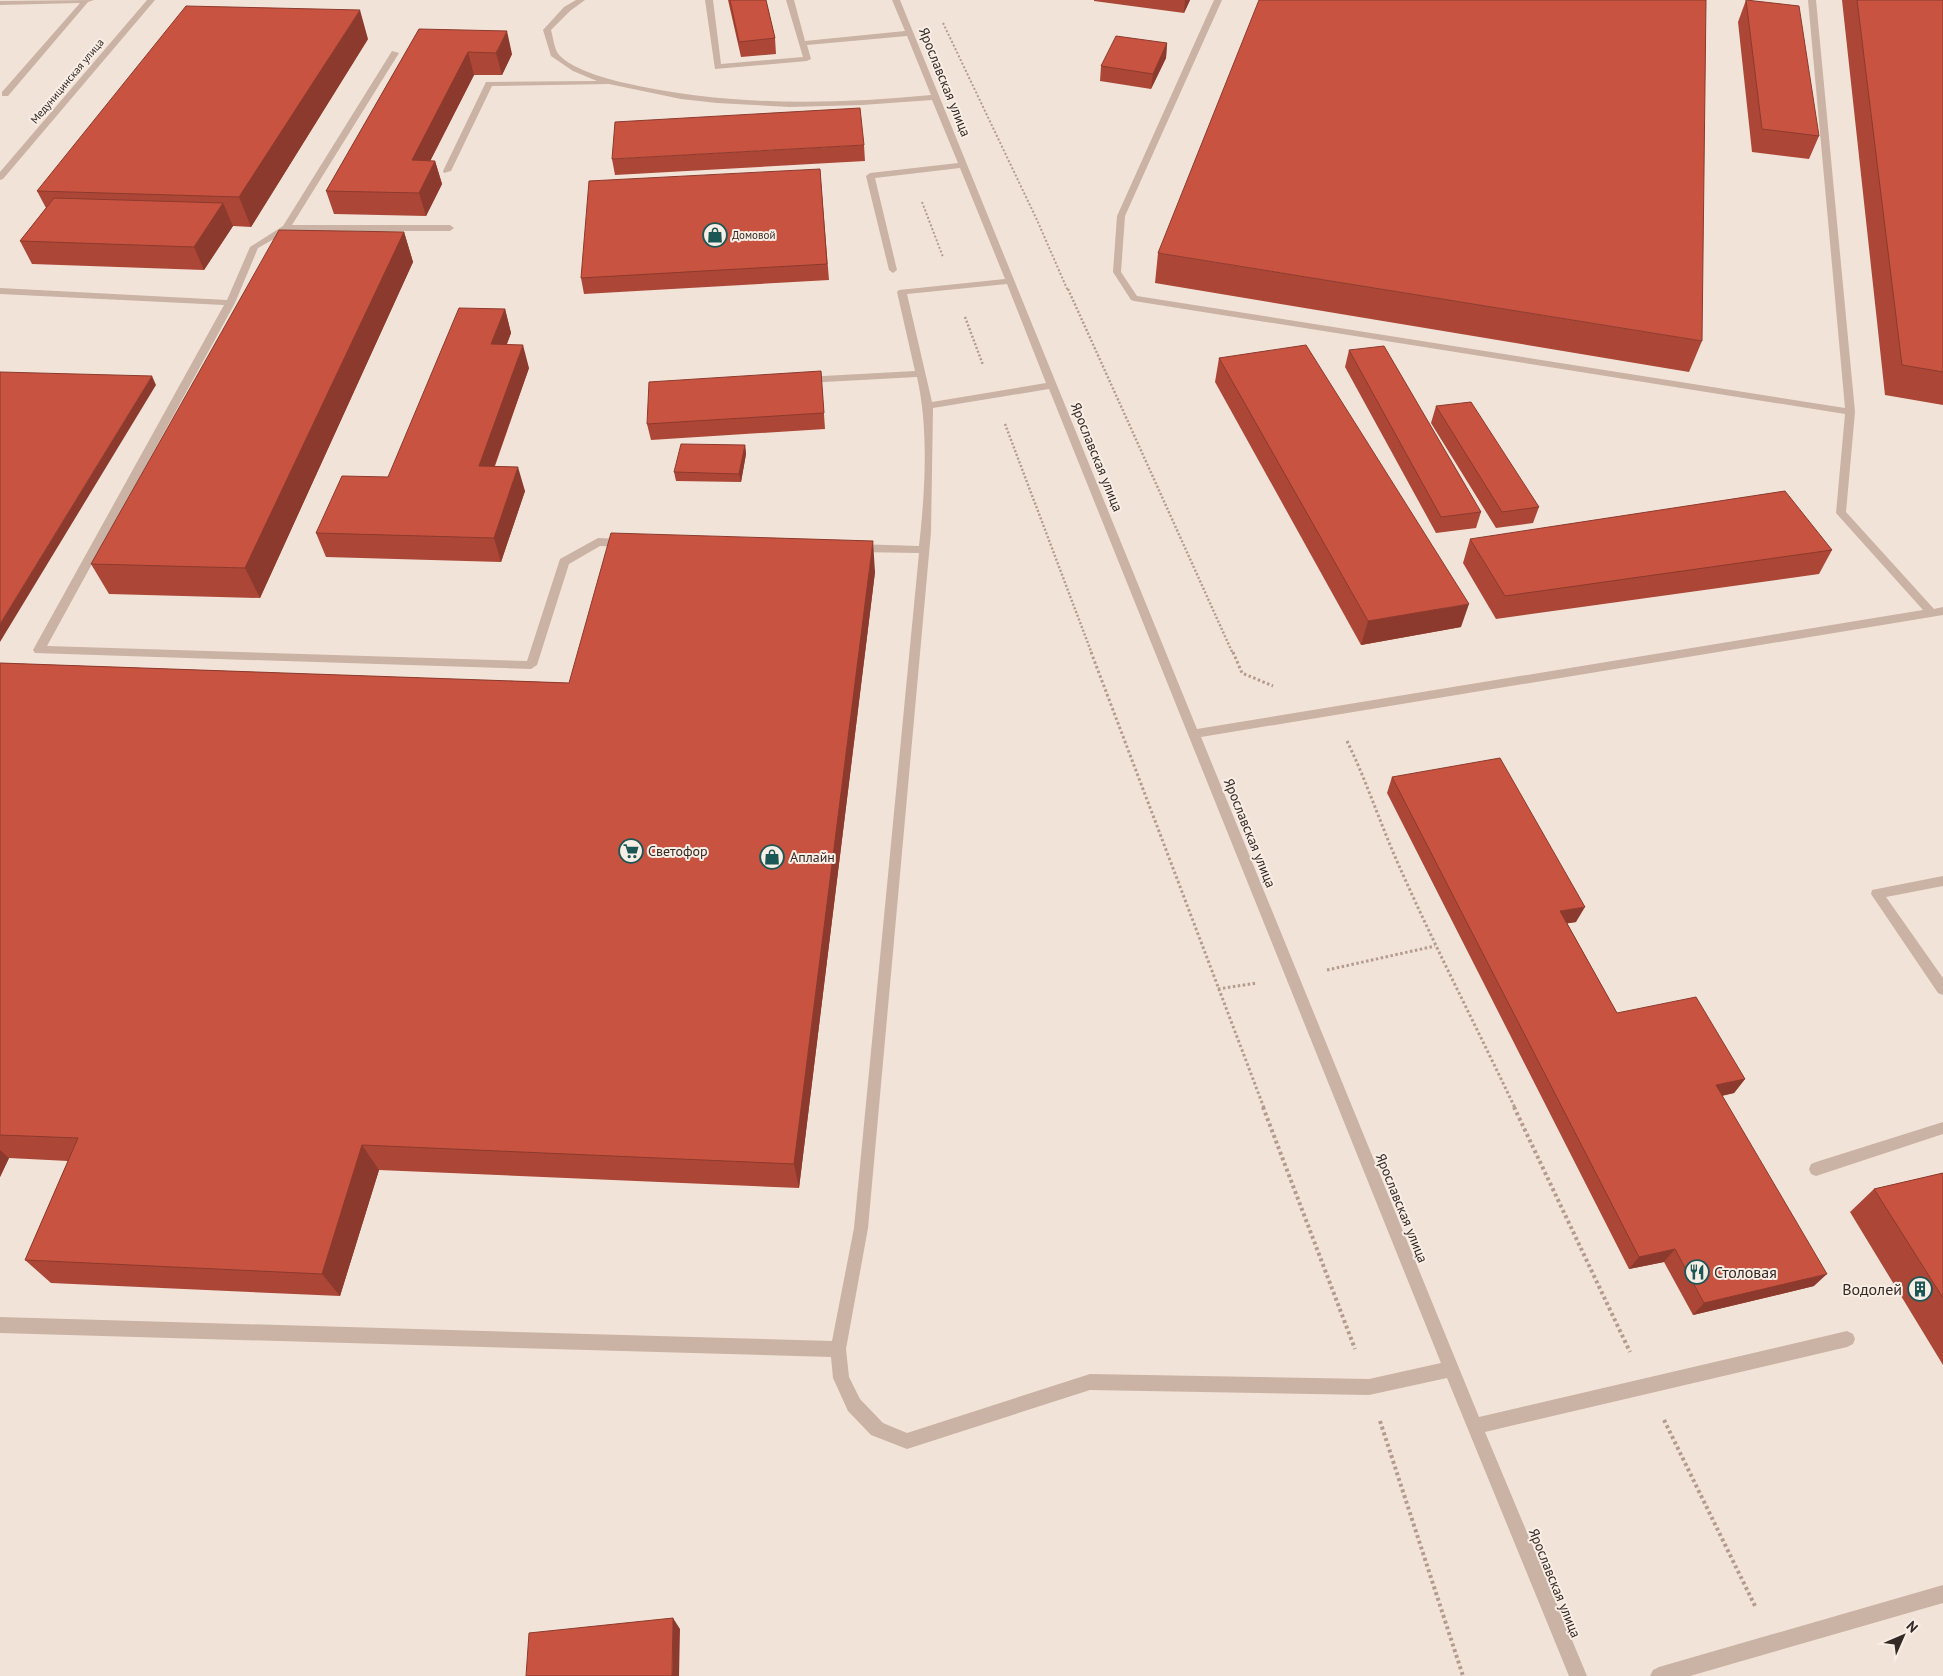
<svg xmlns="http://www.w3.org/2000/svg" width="1943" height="1676" font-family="'PT Sans',sans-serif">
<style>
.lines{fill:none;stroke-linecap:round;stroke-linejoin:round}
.path-far3{stroke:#b59b8f;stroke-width:2;stroke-dasharray:2 2;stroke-linecap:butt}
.path-far2{stroke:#b59b8f;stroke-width:2.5;stroke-dasharray:2 2;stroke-linecap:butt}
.path-far1{stroke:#b59b8f;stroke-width:3;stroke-dasharray:2.5 2.5;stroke-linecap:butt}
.path{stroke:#b59b8f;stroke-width:4;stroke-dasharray:3 3;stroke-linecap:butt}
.minor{fill:#cab2a4;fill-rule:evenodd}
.wall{fill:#ac4737}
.shaded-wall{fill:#8c3a2d}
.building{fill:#c85340;stroke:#8c3a2d}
.labels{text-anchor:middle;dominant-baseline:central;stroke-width:4;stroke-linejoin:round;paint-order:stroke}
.far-street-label{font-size:11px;fill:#352926;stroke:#f9eee5}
.far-poi-label{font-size:11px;fill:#352926;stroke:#f9eee5;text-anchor:start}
.street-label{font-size:14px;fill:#352926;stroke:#f9eee5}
.poi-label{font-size:14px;fill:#352926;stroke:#f9eee5;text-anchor:start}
.near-poi-label{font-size:16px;fill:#352926;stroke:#f9eee5;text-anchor:start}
</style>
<rect width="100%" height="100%" fill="#f2e3d8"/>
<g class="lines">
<path class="path-far3" d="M 943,23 L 1037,220 L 1068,291
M 922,202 L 943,257"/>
<path class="path-far2" d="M 1068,289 L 1233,654
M 965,317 L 983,365
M 1005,424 L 1092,654"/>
<path class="path-far1" d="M 1091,652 L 1264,1108
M 1233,652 L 1242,673 L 1273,686
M 1347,741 C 1367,782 1381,826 1400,868 C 1436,949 1477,1028 1515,1108
M 1327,970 L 1435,946
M 1218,989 L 1257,983"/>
<path class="path" d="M 1263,1107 L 1355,1349
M 1514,1107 L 1630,1352
M 1664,1420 L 1756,1608
M 1380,1421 L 1463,1676"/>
<path class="minor" d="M 94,0 L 88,2 L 8,96 L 2,96 L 2,92 L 80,3 L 0,5 L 0,1 Z
M 147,0 L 155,0 L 3,179 L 0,180 L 0,172 Z
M 576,0 L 585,0 L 570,11 L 551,30 C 553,37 554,46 557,52 C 567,68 607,79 625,83 C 726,106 828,105 931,95 L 907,36 L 807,45 L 811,59 L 807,61 L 715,69 L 705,0 L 713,0 L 721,64 L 803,57 L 786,0 L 794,0 L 805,41 L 905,31 L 892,0 L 900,0 L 1197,729 L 1923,610 L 1836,513 L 1845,414 L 1134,301 L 1131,300 L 1113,272 L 1117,216 L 1214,0 L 1222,0 L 1125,216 L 1121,272 L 1137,296 L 1845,408 L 1808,0 L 1816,0 L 1855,412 L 1846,512 L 1934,609 L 1943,607 L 1943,615 L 1201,737 L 1479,1417 L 1847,1331 L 1853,1334 L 1855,1339 L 1853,1344 L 1847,1347 L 1485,1432 L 1587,1676 L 1569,1676 L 1447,1378 L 1369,1395 L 1090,1390 L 907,1449 L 871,1435 L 848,1411 L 833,1378 L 831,1357 L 0,1333 L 0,1317 L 832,1341 L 854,1228 L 919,553 L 856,552 L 851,548 L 856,544 L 919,546 C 925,492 929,430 917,377 L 805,383 L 800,380 L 805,377 L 915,371 L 897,292 L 899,290 L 1005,279 L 960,168 L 875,178 L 897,270 L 893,273 L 889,270 L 866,176 L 870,173 L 958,163 L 932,100 L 862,105 L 790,107 L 717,103 L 681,99 L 609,84 L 492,86 L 451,171 L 444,173 L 443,171 L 486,82 L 597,81 L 573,71 L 551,56 L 543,30 L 564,7 ZM 1007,284 L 1046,383 L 932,402 L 907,294 ZM 1049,389 L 1441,1363 L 1369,1379 L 1090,1374 L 907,1433 L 883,1423 L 860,1399 L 849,1377 L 846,1349 L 868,1228 L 931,532 L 933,408 Z
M 392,51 L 399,53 L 292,225 L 450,225 L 454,228 L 450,231 L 288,231 L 258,248 L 235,303 L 47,646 L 527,661 L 560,559 L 598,538 L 624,539 L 629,543 L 624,547 L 600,546 L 569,564 L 537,665 L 531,669 L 35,653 L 33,650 L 224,305 L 0,294 L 0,288 L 227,300 L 250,247 L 283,226 Z
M 1943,876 L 1943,886 L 1886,897 L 1943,978 L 1943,995 L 1938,993 L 1871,894 L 1872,890 L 1877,889 Z
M 1943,1122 L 1943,1134 L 1816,1176 L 1811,1174 L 1809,1169 L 1811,1164 L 1816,1162 Z
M 1943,1585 L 1943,1603 L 1690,1676 L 1650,1676 L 1653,1670 L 1659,1667 Z"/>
</g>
<path class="wall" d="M 728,0 L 766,0 L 775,38 L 776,54 L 741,57 Z
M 1094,0 L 1190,0 L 1184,13 L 1094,1 Z
M 1746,0 L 1819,136 L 1809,159 L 1752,152 L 1738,22 Z
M 1842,0 L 1943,0 L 1943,405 L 1885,395 Z
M 419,29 L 512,54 L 502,75 L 474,75 L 430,161 L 435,161 L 442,184 L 426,216 L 334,214 L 326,191 Z
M 368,39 L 251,227 L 233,226 L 204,270 L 32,264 L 20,241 L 46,208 L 37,191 Z
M 1167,43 L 1166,58 L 1151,89 L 1100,81 L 1101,66 Z
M 864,145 L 865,161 L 615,175 L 612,159 Z
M 820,169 L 829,280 L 584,294 L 581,278 Z
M 404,232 L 413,262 L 260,598 L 109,594 L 91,564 Z
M 1158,253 L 1702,341 L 1689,372 L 1155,283 Z
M 505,309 L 511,333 L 507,344 L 529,368 L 495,466 L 525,491 L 501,562 L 326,557 L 316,533 L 388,477 Z
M 1349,350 L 1481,512 L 1476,528 L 1436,533 L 1345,367 Z
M 1219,358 L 1461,627 L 1361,645 L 1215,382 Z
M 821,371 L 825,429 L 651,440 L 647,424 Z
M 1436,406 L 1539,507 L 1533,523 L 1496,528 L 1431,423 Z
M 745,445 L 746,454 L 741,482 L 676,481 L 674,472 Z
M 1470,539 L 1832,550 L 1819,574 L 1496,619 L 1463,563 Z
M 875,572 L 799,1188 L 379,1170 L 340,1296 L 51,1283 L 25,1260 L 68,1161 L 9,1158 L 0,1177 L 0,663 L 569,683 Z
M 1392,777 L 1576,922 L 1567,923 L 1617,1013 L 1745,1079 L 1734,1093 L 1722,1096 L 1814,1286 L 1693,1315 L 1664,1262 L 1629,1269 L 1387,793 Z
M 1943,1173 L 1943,1365 L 1850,1212 L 1874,1189 Z"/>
<path class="shaded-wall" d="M 1185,0 L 1190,0 L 1184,13 Z
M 360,10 L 368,39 L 251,227 L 239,197 Z
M 507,31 L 512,54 L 502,75 L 496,53 Z
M 1167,43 L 1166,58 L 1151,89 L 1153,74 Z
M 468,52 L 474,75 L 419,183 L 412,160 Z
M 435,161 L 442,184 L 426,216 L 419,193 Z
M 223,203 L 233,226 L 204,270 L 194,247 Z
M 404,232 L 413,262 L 260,598 L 245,568 Z
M 505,309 L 511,333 L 498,367 L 491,344 Z
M 523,345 L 529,368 L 486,489 L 479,466 Z
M 152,376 L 156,385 L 0,642 L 0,624 Z
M 745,445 L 746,454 L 741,482 L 739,474 Z
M 518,467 L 525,491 L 501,562 L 494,538 Z
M 873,541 L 875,572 L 799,1188 L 794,1164 Z
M 1469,604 L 1461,627 L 1361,645 L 1368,621 Z
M 1585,907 L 1576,922 L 1552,926 L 1560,911 Z
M 1745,1079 L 1734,1093 L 1705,1099 L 1716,1085 Z
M 362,1145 L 379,1170 L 340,1296 L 322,1274 Z
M 0,1150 L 9,1158 L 0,1177 Z
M 1675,1249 L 1664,1262 L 1629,1269 L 1639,1257 Z
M 1827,1274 L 1814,1286 L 1693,1315 L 1704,1303 Z
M 673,1618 L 680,1629 L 679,1676 L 672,1676 Z"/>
<path class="building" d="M 730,0 L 766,0 L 775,38 L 739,42 Z
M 1259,0 L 1706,0 L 1702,341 L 1158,253 Z
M 1746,0 L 1799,6 L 1819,136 L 1762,129 Z
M 1857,0 L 1943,0 L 1943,372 L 1902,365 Z
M 186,6 L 360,10 L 239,197 L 37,191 Z
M 419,29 L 507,31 L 496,53 L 468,52 L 412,160 L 435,161 L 419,193 L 326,191 Z
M 1116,36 L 1167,43 L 1153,74 L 1101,66 Z
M 860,108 L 864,145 L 612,159 L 615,122 Z
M 820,169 L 827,264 L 581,278 L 589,181 Z
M 54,198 L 223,203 L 194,247 L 20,241 Z
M 279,230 L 404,232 L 245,568 L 91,564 Z
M 459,308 L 505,309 L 491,344 L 523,345 L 479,466 L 518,467 L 494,538 L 316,533 L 342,476 L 388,477 Z
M 1306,345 L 1469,604 L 1368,621 L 1219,358 Z
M 1384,346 L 1481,512 L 1441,517 L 1349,350 Z
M 821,371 L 824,413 L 647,424 L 649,382 Z
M 0,372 L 152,376 L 0,624 Z
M 1471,402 L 1539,507 L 1502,512 L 1436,406 Z
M 681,444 L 745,445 L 739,474 L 674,472 Z
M 1785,491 L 1832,550 L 1505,596 L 1470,539 Z
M 611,533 L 873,541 L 794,1164 L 362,1145 L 322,1274 L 25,1260 L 78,1138 L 0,1135 L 0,663 L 569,683 Z
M 1500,758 L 1585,907 L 1560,911 L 1617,1013 L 1696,997 L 1745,1079 L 1716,1085 L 1827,1274 L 1704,1303 L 1675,1249 L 1639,1257 L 1392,777 Z
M 1943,1173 L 1943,1298 L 1874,1189 Z
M 673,1618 L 672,1676 L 526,1676 L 529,1633 Z"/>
<defs>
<g id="shop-ring" transform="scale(1.25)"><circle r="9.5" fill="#f9eee5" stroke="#1b5755" stroke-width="1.5"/><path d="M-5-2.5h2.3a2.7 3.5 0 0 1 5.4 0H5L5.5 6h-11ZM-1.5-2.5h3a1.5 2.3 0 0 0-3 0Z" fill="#1b5755"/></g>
<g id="supermarket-ring" transform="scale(1.25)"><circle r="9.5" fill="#f9eee5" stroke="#1b5755" stroke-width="1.5"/><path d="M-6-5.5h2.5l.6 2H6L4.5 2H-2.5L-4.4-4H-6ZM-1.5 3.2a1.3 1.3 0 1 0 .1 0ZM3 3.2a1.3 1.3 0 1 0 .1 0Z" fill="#1b5755"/></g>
<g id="restaurant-ring" transform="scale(1.25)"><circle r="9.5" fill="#f9eee5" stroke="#1b5755" stroke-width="1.5"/><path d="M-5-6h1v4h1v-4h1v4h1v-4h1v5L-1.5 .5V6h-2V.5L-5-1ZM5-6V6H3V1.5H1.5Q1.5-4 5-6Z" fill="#1b5755"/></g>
<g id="building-ring" transform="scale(1.25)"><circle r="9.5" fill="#f9eee5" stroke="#1b5755" stroke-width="1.5"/><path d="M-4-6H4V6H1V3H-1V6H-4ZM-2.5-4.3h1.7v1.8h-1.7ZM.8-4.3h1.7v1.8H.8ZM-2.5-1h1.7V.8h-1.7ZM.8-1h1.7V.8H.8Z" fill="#1b5755"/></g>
</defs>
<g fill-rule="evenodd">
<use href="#shop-ring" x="715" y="235"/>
<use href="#supermarket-ring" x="631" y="851"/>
<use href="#shop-ring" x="772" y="857"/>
<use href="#restaurant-ring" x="1697" y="1272"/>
<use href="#building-ring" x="1920" y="1289"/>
</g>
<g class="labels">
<g class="far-street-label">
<text transform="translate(67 81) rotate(-50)">Медуницинская улица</text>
</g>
<g class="far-poi-label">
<text x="732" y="235">Домовой</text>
</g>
<g class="street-label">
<text transform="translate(945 82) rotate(68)">Ярославская улица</text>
<text transform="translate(1097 457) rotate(68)">Ярославская улица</text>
<text transform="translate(1250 833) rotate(68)">Ярославская улица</text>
<text transform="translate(1402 1208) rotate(68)">Ярославская улица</text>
<text transform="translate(1555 1583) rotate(68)">Ярославская улица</text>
</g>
<g class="poi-label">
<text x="648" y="851">Светофор</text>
<text x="790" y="857">Аплайн</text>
</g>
<g class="near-poi-label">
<text x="1714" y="1272">Столовая</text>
<text x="1902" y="1289" text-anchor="end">Водолей</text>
</g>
</g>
<g transform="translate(1903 1636) rotate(45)" stroke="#f9eee5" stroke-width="4" paint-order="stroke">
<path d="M0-4L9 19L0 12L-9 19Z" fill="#352926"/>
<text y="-8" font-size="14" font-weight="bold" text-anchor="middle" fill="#352926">N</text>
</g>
</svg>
